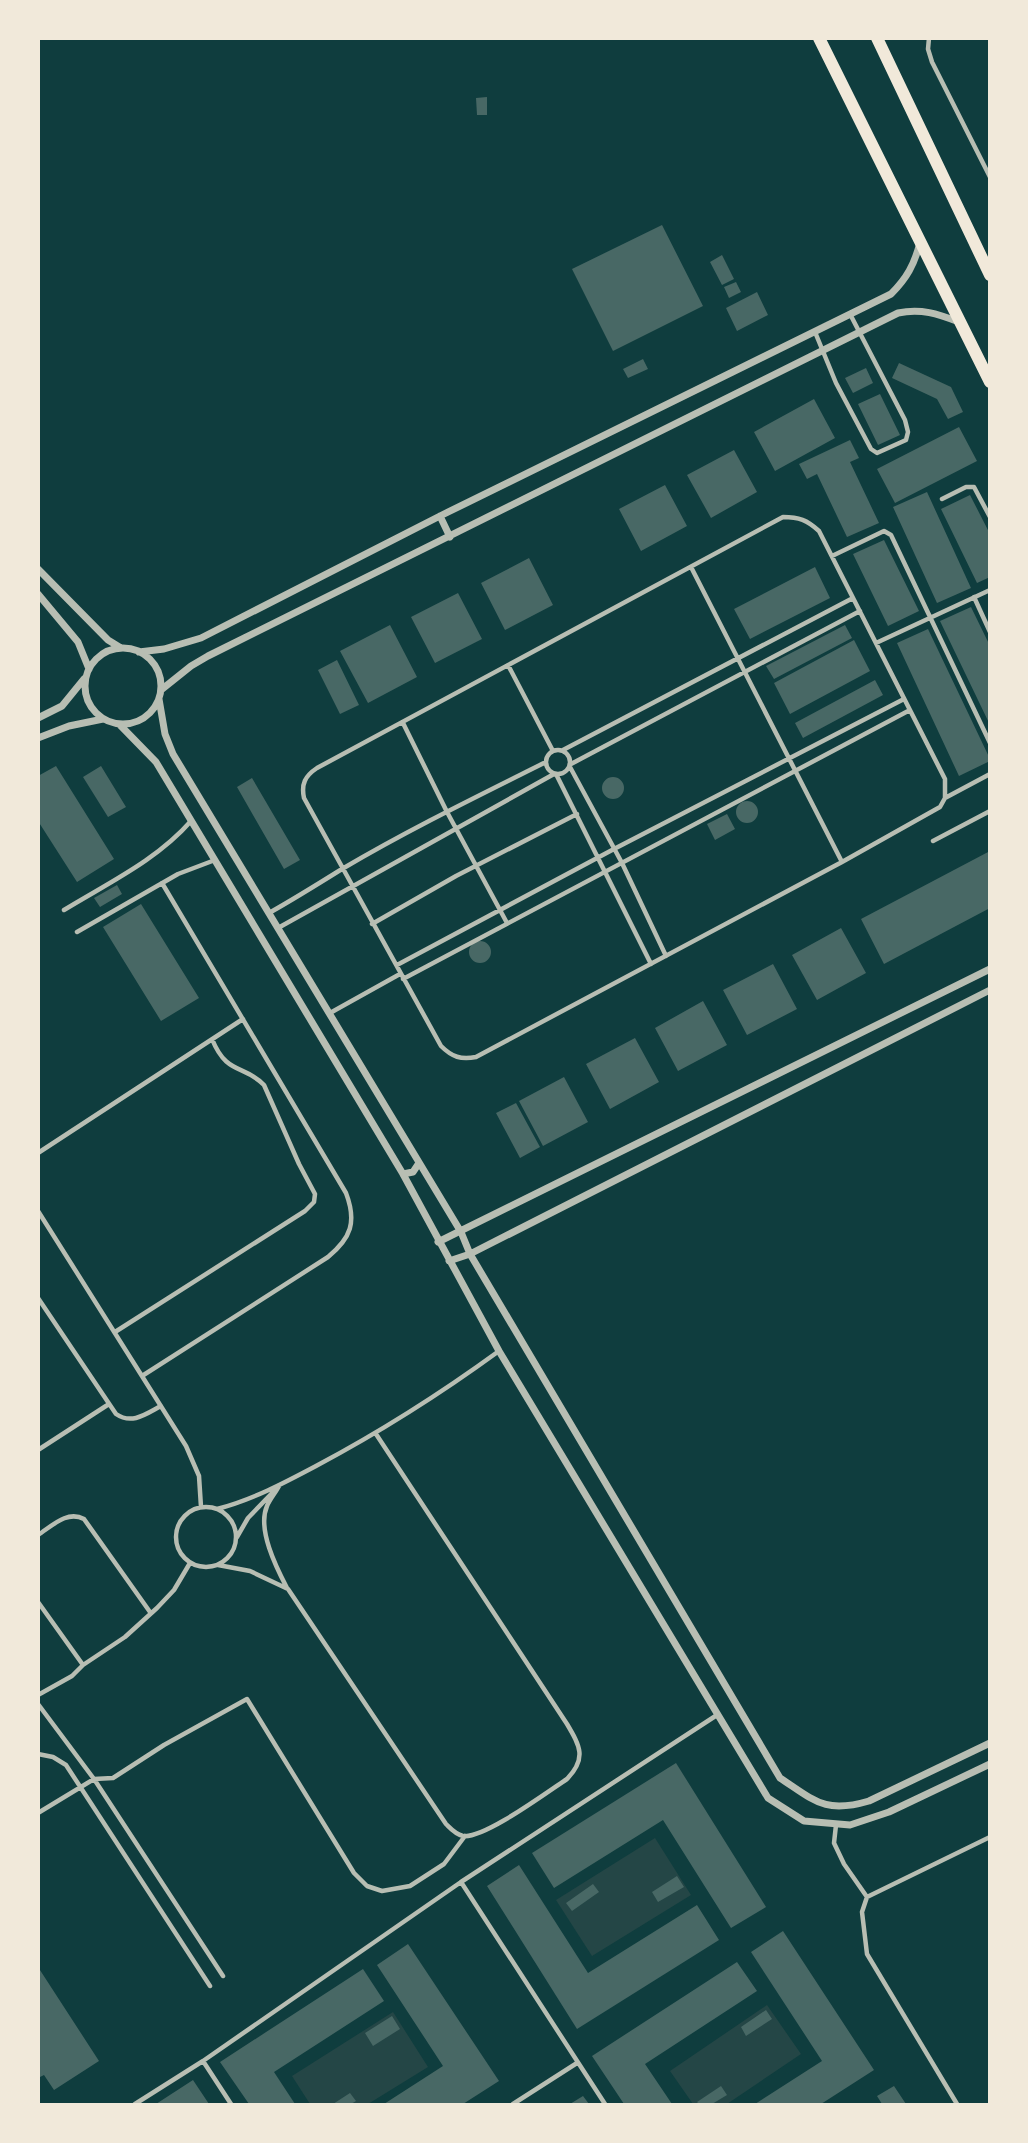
<svg xmlns="http://www.w3.org/2000/svg" width="1028" height="2143" font-family="Overpass,sans-serif">
<style>
.green{fill:#244646}
.building{fill:#486865}
.lines{fill:none;stroke-linecap:round;stroke-linejoin:round}
.service{stroke:#b8beb3;stroke-width:4.5}
.minor{stroke:#b8beb3;stroke-width:7}
.secondary{stroke:#f1e9da;stroke-width:12}
</style>
<rect width="100%" height="100%" fill="#0f3d3e"/>
<path class="green" d="M 655,1838 L 691,1895 L 592,1956 L 556,1900 Z
M 767,2005 L 801,2054 L 727,2104 L 693,2104 L 670,2071 Z
M 393,2012 L 428,2067 L 368,2104 L 310,2104 L 292,2076 Z"/>
<path class="building" d="M 487,97 L 487,115 L 477,115 L 476,98 Z
M 662,225 L 703,306 L 613,351 L 572,269 Z
M 722,255 L 734,279 L 722,285 L 710,262 Z
M 736,282 L 741,292 L 729,298 L 724,287 Z
M 757,292 L 768,315 L 737,331 L 726,308 Z
M 643,359 L 648,369 L 628,378 L 623,369 Z
M 899,363 L 951,387 L 963,412 L 948,419 L 937,399 L 892,378 Z
M 866,368 L 873,383 L 853,393 L 845,378 Z
M 880,394 L 900,435 L 878,445 L 858,404 Z
M 814,399 L 835,438 L 775,471 L 754,432 Z
M 959,427 L 977,461 L 895,503 L 877,469 Z
M 850,440 L 859,458 L 850,462 L 879,523 L 847,537 L 817,474 L 807,479 L 799,464 Z
M 734,450 L 757,492 L 711,518 L 687,475 Z
M 665,485 L 687,526 L 641,551 L 619,509 Z
M 927,492 L 971,588 L 937,603 L 893,507 Z
M 970,495 L 990,534 L 990,577 L 977,583 L 941,509 Z
M 884,540 L 919,611 L 888,626 L 853,554 Z
M 529,558 L 553,605 L 505,630 L 481,583 Z
M 815,567 L 830,598 L 750,639 L 734,609 Z
M 458,593 L 482,639 L 435,663 L 411,617 Z
M 971,607 L 990,646 L 990,725 L 940,621 Z
M 390,625 L 417,677 L 368,703 L 340,651 Z
M 845,625 L 852,638 L 774,679 L 766,666 Z
M 928,629 L 990,759 L 990,761 L 959,776 L 897,643 Z
M 854,640 L 870,671 L 790,714 L 774,683 Z
M 337,660 L 359,705 L 340,714 L 318,670 Z
M 875,680 L 883,695 L 803,738 L 795,723 Z
M 56,766 L 114,859 L 77,882 L 38,821 L 38,776 Z
M 101,766 L 126,807 L 108,817 L 83,777 Z
M602 788a11 11 0 1 1 22 0a11 11 0 1 1-22 0Z
M 252,778 L 300,860 L 284,869 L 237,787 Z
M736 812a11 11 0 1 1 22 0a11 11 0 1 1-22 0Z
M 727,814 L 735,829 L 715,840 L 707,824 Z
M 990,851 L 990,908 L 884,964 L 861,919 Z
M 117,885 L 122,894 L 100,907 L 94,898 Z
M 141,904 L 199,998 L 161,1021 L 103,927 Z
M 841,928 L 866,973 L 817,1000 L 792,955 Z
M469 952a11 11 0 1 1 22 0a11 11 0 1 1-22 0Z
M 773,964 L 797,1009 L 747,1035 L 723,990 Z
M 703,1001 L 727,1045 L 678,1071 L 655,1028 Z
M 635,1038 L 659,1082 L 610,1109 L 586,1064 Z
M 564,1077 L 588,1122 L 543,1146 L 519,1101 Z
M 516,1103 L 540,1147 L 520,1158 L 496,1113 Z
M 676,1763 L 766,1907 L 731,1928 L 663,1820 L 554,1888 L 532,1853 Z
M 519,1865 L 588,1973 L 697,1905 L 719,1940 L 577,2029 L 487,1886 Z
M 677,1876 L 684,1887 L 658,1902 L 652,1892 Z
M 593,1884 L 599,1892 L 572,1911 L 566,1903 Z
M 783,1931 L 874,2070 L 821,2104 L 755,2104 L 822,2061 L 751,1952 Z
M 408,1944 L 499,2081 L 463,2104 L 384,2104 L 443,2066 L 377,1965 Z
M 737,1962 L 757,1991 L 645,2064 L 672,2104 L 624,2104 L 592,2056 Z
M 38,1967 L 99,2061 L 54,2090 L 44,2075 L 38,2078 Z
M 363,1969 L 384,2001 L 274,2072 L 295,2104 L 249,2104 L 220,2062 Z
M 766,2010 L 772,2019 L 746,2036 L 741,2027 Z
M 392,2016 L 400,2029 L 373,2046 L 365,2033 Z
M 193,2080 L 209,2104 L 156,2104 Z
M 721,2086 L 727,2095 L 712,2104 L 699,2104 L 697,2102 Z
M 894,2086 L 906,2104 L 882,2104 L 877,2096 Z
M 350,2093 L 356,2101 L 351,2104 L 333,2104 Z
M 583,2096 L 589,2104 L 570,2104 Z"/>
<g class="lines">
<path class="service" d="M 929,38 L 928,49 L 932,62 L 990,177
M 815,332 L 836,383 L 871,449 L 877,453 L 906,440 L 908,432 L 905,420 L 850,314
M 942,499 L 966,487 L 974,487 L 990,517
M 783,517 C 799,517 807,520 819,531 L 945,779 L 945,798 L 940,807 L 842,862 L 476,1057 C 461,1060 452,1057 441,1046 L 304,798 C 301,784 305,776 317,768 Z
M 832,556 L 884,531 L 891,535 L 990,743
M 691,567 L 842,862
M 974,597 L 990,632
M 876,643 L 990,590
M 508,665 L 553,751
M 403,723 L 447,812 L 507,923
M546 762a12 12 0 1 1 24 0a12 12 0 1 1-24 0Z
M 563,750 L 853,598
M 571,764 L 860,611
M 570,767 L 622,863 L 666,956
M 556,774 L 651,964
M 945,798 L 990,774
M 933,841 L 990,811
M 64,910 C 108,883 157,860 191,821
M 269,913 C 294,899 318,884 342,869 C 408,830 478,796 546,762
M 372,924 L 456,876 L 577,814
M 278,928 L 554,774
M 77,932 L 178,874 L 215,860
M 397,965 L 614,849 L 904,699
M 403,979 L 910,710
M 330,1013 L 400,974
M 38,1153 L 243,1019
M 38,1211 L 186,1446 L 199,1476 L 201,1507
M 38,1298 L 116,1414 C 132,1425 146,1414 161,1406
M 115,1332 L 305,1211 L 314,1202 L 315,1194 L 299,1164 L 264,1085 C 244,1064 227,1076 212,1039
M 142,1376 L 328,1257 C 351,1238 357,1222 346,1193 L 162,883
M 38,1450 L 109,1404
M 279,1486 C 276,1492 270,1499 267,1506 C 257,1529 276,1567 287,1588
M176 1537a30 30 0 1 1 60 0a30 30 0 1 1-60 0Z
M 217,1509 C 252,1500 284,1483 316,1466 C 380,1432 440,1394 499,1351
M 38,1535 C 52,1526 67,1510 84,1519 L 150,1612
M 237,1537 L 248,1518 L 275,1490
M 218,1565 L 250,1571 L 288,1589 L 446,1824 C 451,1829 455,1834 463,1836 C 484,1839 547,1792 567,1779 C 587,1758 580,1746 567,1724 L 376,1434
M 38,1602 L 83,1665 L 72,1676 L 38,1695
M 83,1665 L 125,1637 L 157,1608 L 174,1590 L 190,1563
M 38,1704 L 94,1779 L 223,1976
M 38,1754 L 53,1757 L 66,1765 L 210,1986
M 38,1813 L 94,1779 L 113,1778 L 164,1745 L 247,1699 L 354,1873 L 367,1886 L 382,1891 L 410,1886 L 444,1864 L 465,1836
M 836,1825 L 834,1843 L 844,1864 L 867,1897 L 862,1912 L 867,1954 L 957,2104
M 461,1882 L 605,2104
M 867,1897 L 990,1837
M 203,2061 L 231,2104
M 135,2104 L 203,2061 L 461,1882 L 717,1715
M 513,2104 L 577,2063"/>
<path class="minor" d="M 440,516 L 450,537
M 38,569 L 108,640 L 121,648
M 38,594 L 78,642 L 89,669
M85 686a38 38 0 1 1 76 0a38 38 0 1 1-76 0Z
M 139,652 L 164,649 L 201,638 L 440,516 L 891,294 C 907,278 914,265 920,243
M 161,690 L 191,666 L 208,656 L 898,313 C 921,308 938,314 959,322
M 159,699 L 165,734 L 173,754 L 461,1232 L 470,1254 L 780,1778 C 815,1801 825,1814 869,1801 L 990,1743
M 38,718 L 62,706 L 84,679
M 119,724 L 156,762 L 403,1174 L 499,1351 L 768,1798 L 804,1821 L 850,1825 L 889,1812 L 990,1764
M 38,738 L 69,726 L 103,719
M 403,1174 L 413,1172 L 419,1163
M 438,1242 L 990,969
M 449,1261 L 470,1254 L 990,990"/>
<path class="secondary" d="M 819,38 L 990,382
M 877,38 L 990,275"/>
</g>
<rect width="1028" height="2143" fill="none" stroke="#f1e9da" stroke-width="80"/>
</svg>
